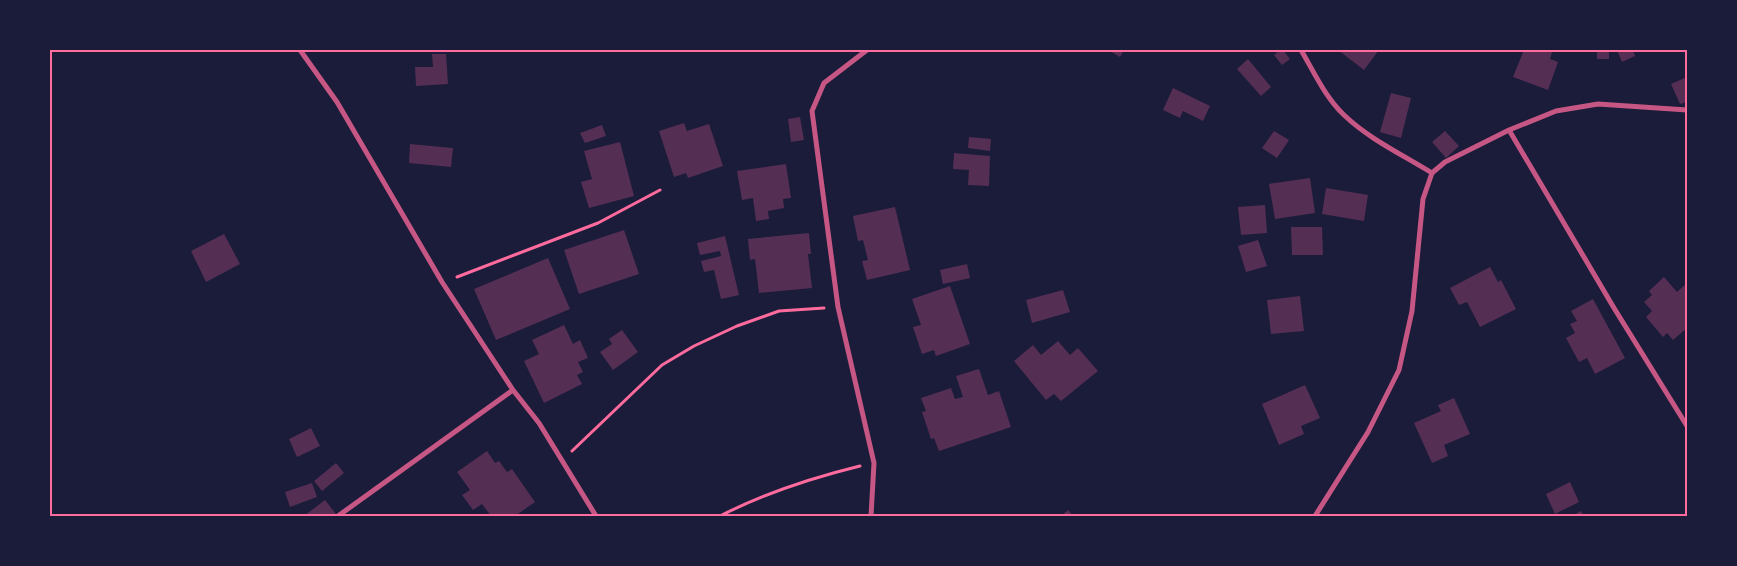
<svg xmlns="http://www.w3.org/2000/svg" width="1737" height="566" font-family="Inter,sans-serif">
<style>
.building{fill:#542f53}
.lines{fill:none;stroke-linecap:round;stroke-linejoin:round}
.path{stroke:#ff6b9d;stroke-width:3}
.minor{stroke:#c65784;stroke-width:5}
.neatline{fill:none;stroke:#ff6b9d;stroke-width:2}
</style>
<rect width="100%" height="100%" fill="#1b1b3a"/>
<path class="building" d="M 1108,50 L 1124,50 L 1120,57 Z
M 1280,50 L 1283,50 L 1290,59 L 1282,65 L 1274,55 Z
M 1338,50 L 1379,50 L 1364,70 Z
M 1524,50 L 1552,52 L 1550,59 L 1558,62 L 1548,90 L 1513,77 Z
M 1597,50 L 1609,50 L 1609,59 L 1597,59 Z
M 1617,50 L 1633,50 L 1635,56 L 1622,62 Z
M 432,54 L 446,54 L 448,84 L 416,86 L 415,67 L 433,67 Z
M 1248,59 L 1271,87 L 1261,96 L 1237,69 Z
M 1687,77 L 1687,102 L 1680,104 L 1671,84 Z
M 1173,88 L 1210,106 L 1203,121 L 1183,111 L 1180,118 L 1163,110 Z
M 1391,93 L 1411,98 L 1401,138 L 1380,132 Z
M 800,117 L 804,140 L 791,142 L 788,119 Z
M 684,123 L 687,131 L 709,124 L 723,166 L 688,178 L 686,173 L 674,177 L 659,131 Z
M 602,125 L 606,136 L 585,143 L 580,133 Z
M 1274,131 L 1289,140 L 1277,158 L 1262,148 Z
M 1445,131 L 1459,146 L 1446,158 L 1432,142 Z
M 969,137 L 991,139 L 990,151 L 968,148 Z
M 620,142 L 634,196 L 589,208 L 581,182 L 592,179 L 584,151 Z
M 410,144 L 453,148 L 451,167 L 409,163 Z
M 954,153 L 990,156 L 989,186 L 968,185 L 969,170 L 953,169 Z
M 786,164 L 791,198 L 783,199 L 784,208 L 768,211 L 769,219 L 756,221 L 753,198 L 742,200 L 737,171 Z
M 1310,178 L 1315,213 L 1275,219 L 1269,184 Z
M 1326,188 L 1368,195 L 1364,221 L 1322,214 Z
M 1265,205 L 1267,233 L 1241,235 L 1238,207 Z
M 895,207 L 910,270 L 867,280 L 862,261 L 868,260 L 863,240 L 858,241 L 853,216 Z
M 1291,227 L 1322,227 L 1323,255 L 1292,255 Z
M 624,230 L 639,274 L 579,294 L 564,250 Z
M 809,233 L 811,254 L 808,254 L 812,288 L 759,293 L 755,259 L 750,260 L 748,239 Z
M 224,234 L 240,264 L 206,282 L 191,251 Z
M 725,236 L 739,295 L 721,299 L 714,270 L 704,272 L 701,261 L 721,256 L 720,251 L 700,255 L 697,243 Z
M 1258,240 L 1267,266 L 1246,272 L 1238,246 Z
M 548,258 L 570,309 L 496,340 L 474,289 Z
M 967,264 L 970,278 L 943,284 L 940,270 Z
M 1490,267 L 1498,282 L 1501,280 L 1516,309 L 1480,327 L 1467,302 L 1459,305 L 1450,288 Z
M 1664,277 L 1677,292 L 1687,283 L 1687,328 L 1673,340 L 1667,333 L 1663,337 L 1646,317 L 1652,311 L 1644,302 L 1652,295 L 1649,291 Z
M 950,286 L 970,344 L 936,356 L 934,350 L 922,354 L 913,327 L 921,325 L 912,299 Z
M 1063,290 L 1070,312 L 1032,323 L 1026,300 Z
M 1300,296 L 1304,331 L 1271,334 L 1267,300 Z
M 1593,299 L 1625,358 L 1595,374 L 1587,358 L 1579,362 L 1566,338 L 1575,333 L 1570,324 L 1577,321 L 1571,311 Z
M 564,325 L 573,344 L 580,340 L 588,358 L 578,362 L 583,372 L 577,375 L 582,384 L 544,403 L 524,361 L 539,354 L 532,340 Z
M 622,330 L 638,352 L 613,370 L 600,352 L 612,344 L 609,339 Z
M 1058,341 L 1070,355 L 1078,348 L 1098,371 L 1061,401 L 1054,394 L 1046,400 L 1014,361 L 1033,345 L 1041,355 Z
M 979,369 L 988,395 L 999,391 L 1011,427 L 939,451 L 934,438 L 931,439 L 922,412 L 926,411 L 921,398 L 951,388 L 955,399 L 963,397 L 956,376 Z
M 1305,385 L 1320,418 L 1301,426 L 1304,434 L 1279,445 L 1262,404 Z
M 1454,398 L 1470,434 L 1444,445 L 1448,456 L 1432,463 L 1414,423 L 1441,411 L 1438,405 Z
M 311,428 L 320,446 L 297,457 L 289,439 Z
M 487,451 L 495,463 L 499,461 L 507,472 L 512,469 L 535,502 L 515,516 L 491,516 L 482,504 L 473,510 L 462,495 L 470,490 L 457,472 Z
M 336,463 L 344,473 L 322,491 L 314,481 Z
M 1570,482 L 1579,502 L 1555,514 L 1546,494 Z
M 312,483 L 317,497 L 290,507 L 285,492 Z
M 325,500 L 336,514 L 333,516 L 304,516 Z
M 1068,510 L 1073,516 L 1061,516 Z
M 1581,511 L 1584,516 L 1572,516 Z"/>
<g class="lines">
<path class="path" d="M 457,277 L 598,223 L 660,190
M 572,451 L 662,365 L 694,346 L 737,326 L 779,311 L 824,308
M 720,516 C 765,493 811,478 860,466"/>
<path class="minor" d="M 300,50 L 337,102 L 442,282 L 513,390 L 539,423 L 596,516
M 867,50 L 824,83 L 812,111 L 838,307 L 874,463 L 871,516
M 1301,50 C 1314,72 1325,97 1344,115 C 1369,139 1403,155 1432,173
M 1509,130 L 1614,308 L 1687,426
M 338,516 L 513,390
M 1315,516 L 1368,432 L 1399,370 L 1412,311 L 1423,199 L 1432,173 L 1445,162 L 1509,130 L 1556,111 L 1598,104 L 1687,110"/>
</g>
<rect width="1737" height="566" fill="none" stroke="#1b1b3a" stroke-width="102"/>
<rect x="51" y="51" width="1635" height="464" class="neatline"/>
</svg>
